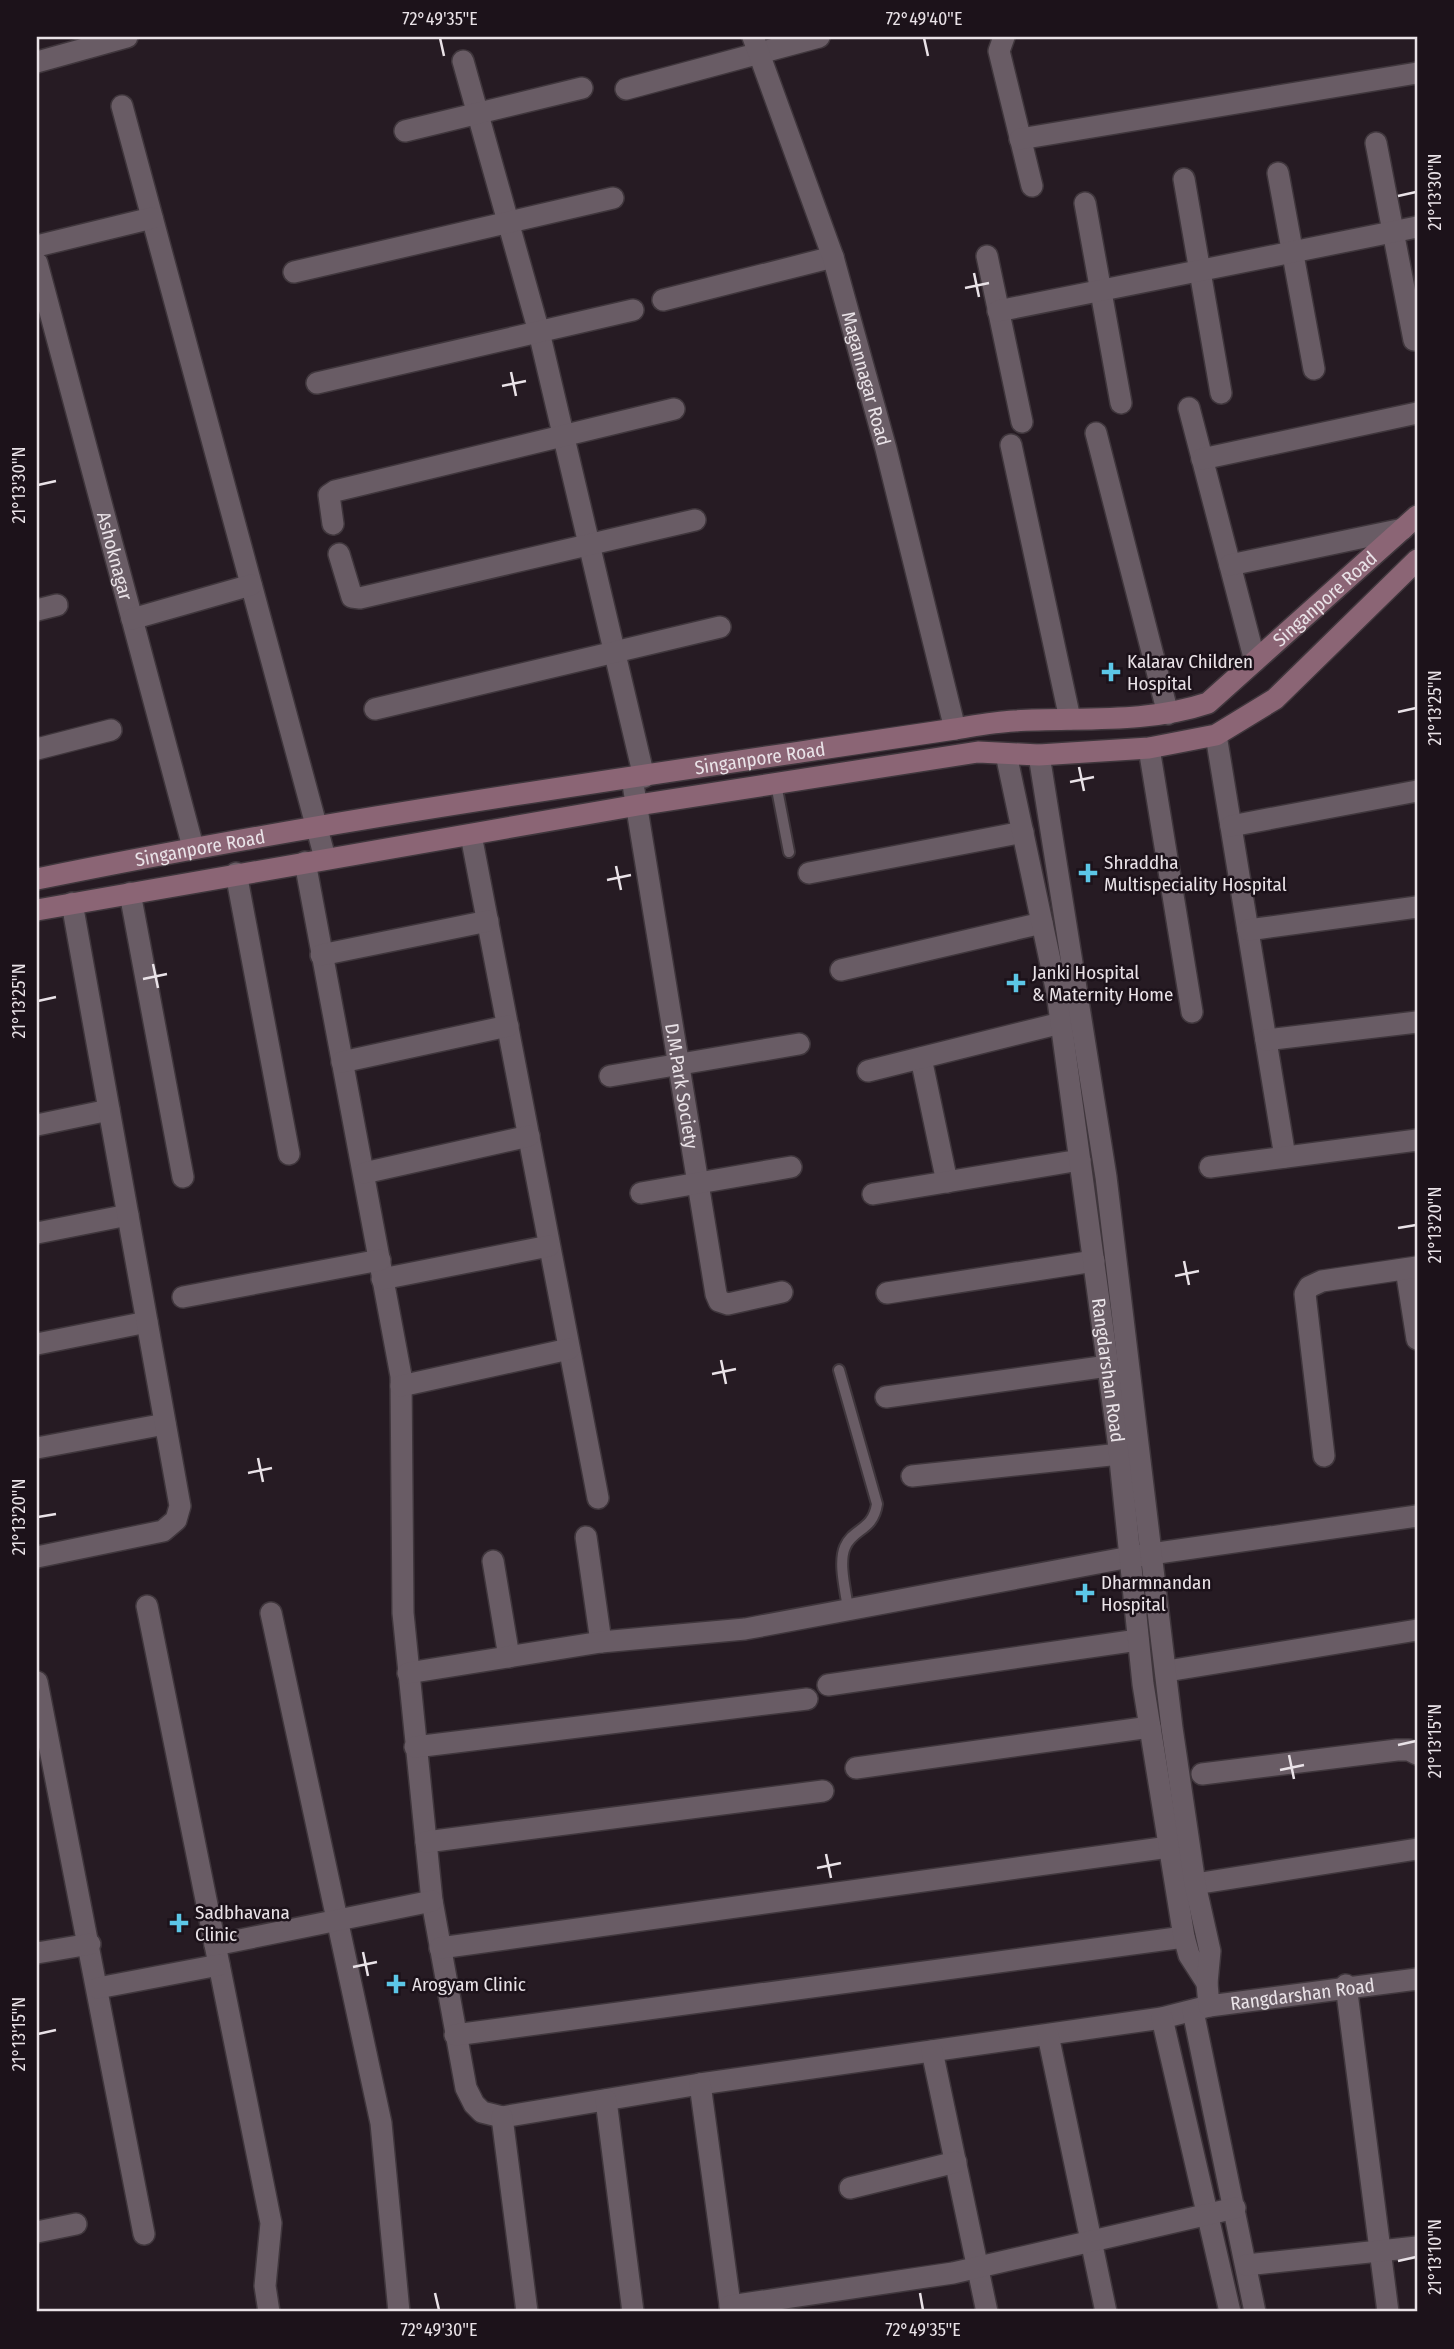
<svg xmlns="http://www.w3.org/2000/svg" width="1454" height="2349" font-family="'Fira Sans Condensed',sans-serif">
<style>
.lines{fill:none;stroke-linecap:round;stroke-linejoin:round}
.service-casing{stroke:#3f363c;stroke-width:14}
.minor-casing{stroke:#3f363c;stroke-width:24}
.tertiary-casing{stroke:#3f363c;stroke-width:24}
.secondary-casing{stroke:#3f363c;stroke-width:24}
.service{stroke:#695c65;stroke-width:10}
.minor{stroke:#695c65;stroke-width:21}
.tertiary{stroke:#695c65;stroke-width:21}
.secondary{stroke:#8b6575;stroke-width:21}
.ticks{fill:none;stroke:#e9e2e7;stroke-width:2.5}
.poi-dot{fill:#5cc7e7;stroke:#1c121a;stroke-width:2.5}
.labels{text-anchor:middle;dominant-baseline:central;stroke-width:5;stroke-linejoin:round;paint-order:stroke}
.street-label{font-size:19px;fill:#e9e2e7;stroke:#1c121a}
.poi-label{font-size:19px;fill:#e9e2e7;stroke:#1c121a;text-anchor:start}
.neatline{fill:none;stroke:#e9e2e7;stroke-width:2.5}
.ticks-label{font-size:18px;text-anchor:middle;fill:#e9e2e7}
</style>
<rect width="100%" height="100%" fill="#261b23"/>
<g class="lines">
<g class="service-casing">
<path id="service" d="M 776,784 L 789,852
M 839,1370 L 877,1504 C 873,1531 853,1528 845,1547 C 838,1563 846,1592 848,1609"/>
</g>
<g class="minor-casing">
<g id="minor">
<path d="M 1004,37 L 999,51 L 1032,186"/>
<path d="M 463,61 L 539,332 L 644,777"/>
<path d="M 37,62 L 127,37"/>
<path d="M 626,89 L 819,37"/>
<path d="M 122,106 L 325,858"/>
<path d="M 405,131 L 582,88"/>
<path d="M 1020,139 L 1417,73"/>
<path d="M 1376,143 L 1414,340"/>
<path d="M 1278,173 L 1314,369"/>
<path d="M 1184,179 L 1221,393"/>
<path d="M 1085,203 L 1121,403"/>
<path d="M 37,246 L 152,218"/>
<path d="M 987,256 L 1022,422"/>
<path id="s1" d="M 37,263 L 193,847"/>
<path d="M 294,272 L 613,198"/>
<path d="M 663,300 L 833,257"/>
<path d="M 998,311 L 1417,227"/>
<path d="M 317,383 L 633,310"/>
<path d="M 1189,408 L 1255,661"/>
<path d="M 1096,433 L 1168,714"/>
<path d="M 1011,445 L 1070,719"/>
<path d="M 1202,459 L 1417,413"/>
<path d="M 333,524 L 329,495 L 335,491 L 674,409"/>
<path d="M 339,554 L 352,597 L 360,598 L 695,520"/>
<path d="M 1230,565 L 1403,529"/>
<path d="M 37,610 L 57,605"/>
<path d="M 132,619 L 251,585"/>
<path d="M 375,709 L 720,627"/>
<path d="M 1216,735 L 1285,1157"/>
<path d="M 1149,748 L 1192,1012"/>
<path d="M 37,749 L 111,730"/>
<path id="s2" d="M 632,778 L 716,1294 L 719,1301 L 728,1304 L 782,1292"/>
<path d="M 1231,826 L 1417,791"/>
<path d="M 471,835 L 598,1498"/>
<path d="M 305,862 L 401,1376 L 403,1613 L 432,1901 L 466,2088 L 474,2104 L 482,2112 L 502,2117 L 700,2084 L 1162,2018 L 1209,2006"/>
<path d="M 236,873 L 289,1154"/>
<path d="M 809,873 L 1023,832"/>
<path d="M 130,893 L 183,1177"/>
<path d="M 1248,930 L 1417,907"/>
<path d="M 321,955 L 488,921"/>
<path d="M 841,970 L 1042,923"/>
<path d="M 1266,1040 L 1417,1022"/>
<path d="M 921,1058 L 947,1182"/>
<path d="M 342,1062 L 508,1026"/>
<path d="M 868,1071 L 1061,1023"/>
<path d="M 610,1076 L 799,1044"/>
<path d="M 37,1125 L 109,1110"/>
<path d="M 1210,1167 L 1417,1140"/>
<path d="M 364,1173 L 529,1136"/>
<path d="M 641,1193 L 791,1167"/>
<path d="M 873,1194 L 1080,1160"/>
<path d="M 37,1233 L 128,1215"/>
<path d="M 1406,1269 L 1417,1339"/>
<path d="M 382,1279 L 549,1246"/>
<path d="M 887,1293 L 1094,1261"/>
<path d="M 183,1297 L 380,1260"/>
<path d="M 37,1344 L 147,1322"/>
<path d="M 401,1386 L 569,1349"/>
<path d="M 886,1397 L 1108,1366"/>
<path d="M 37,1448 L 165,1424"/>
<path d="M 1324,1456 L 1305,1294 L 1309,1287 L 1322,1281 L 1417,1267"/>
<path d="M 912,1476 L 1120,1454"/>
<path d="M 586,1537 L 601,1642"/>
<path d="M 37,1557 L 163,1531 L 176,1520 L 180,1506 L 72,903"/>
<path d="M 493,1561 L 509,1657"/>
<path d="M 147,1606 L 271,2223 L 265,2286 L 269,2312"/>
<path d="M 271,1613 L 381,2123 L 399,2312"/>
<path d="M 1167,1671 L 1417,1630"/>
<path d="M 408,1673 L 601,1642 L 745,1629 L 1130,1557 L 1417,1516"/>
<path d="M 37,1682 L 144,2234"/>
<path d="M 828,1685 L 1138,1640"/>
<path d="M 415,1747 L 807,1699"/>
<path d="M 856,1768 L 1150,1727"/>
<path d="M 1202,1774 L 1397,1750 L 1409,1750 L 1417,1754"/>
<path d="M 426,1842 L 823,1791"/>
<path d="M 1195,1884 L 1417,1849"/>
<path d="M 215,1945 L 432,1901"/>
<path d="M 440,1948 L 1169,1847"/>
<path d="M 37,1953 L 90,1944"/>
<path d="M 1346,1985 L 1388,2312"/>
<path d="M 98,1988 L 219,1965"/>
<path d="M 1193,2011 L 1255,2312"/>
<path d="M 1162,2018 L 1230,2312"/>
<path d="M 455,2035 L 1184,1937"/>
<path d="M 1048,2035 L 1106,2312"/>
<path d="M 932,2051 L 987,2312"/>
<path d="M 700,2084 L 731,2312"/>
<path d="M 606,2100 L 633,2312"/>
<path d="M 502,2117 L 527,2312"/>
<path d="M 850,2188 L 956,2162"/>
<path d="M 37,2232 L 76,2224"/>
<path d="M 1246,2265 L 1417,2247"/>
<path d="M 730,2306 L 953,2273 L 1235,2208"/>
</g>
</g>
<g class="tertiary-casing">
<g id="tertiary">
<path id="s3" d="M 753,37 L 833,257 L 886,449 L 955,729"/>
<path id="s4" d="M 1006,754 L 1057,993 L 1118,1440 L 1143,1684 L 1184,1937 L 1189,1955 L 1207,1983"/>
<path id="s5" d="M 1039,755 L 1106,1177 L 1172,1728 L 1195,1884 L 1210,1951 L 1207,1983 L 1209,2006 L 1417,1979"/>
</g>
</g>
<g class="secondary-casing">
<g id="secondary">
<path id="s6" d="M 37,879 C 340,817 648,775 955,729 C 974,726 994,722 1014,721 C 1080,717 1145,724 1208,703 L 1417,516"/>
<path d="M 37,910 L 638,805 L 978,752 L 1039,755 L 1149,748 L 1216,735 L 1275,699 L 1417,560"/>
</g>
</g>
<use href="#service" class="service"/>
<use href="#minor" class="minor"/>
<use href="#tertiary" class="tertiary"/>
<use href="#secondary" class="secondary"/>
</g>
<path class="ticks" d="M 440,38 L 444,56M 924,38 L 928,56M 1398,196 L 1416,192M 974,273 L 979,297M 965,288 L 989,283M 511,372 L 516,396M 502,386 L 526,381M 38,485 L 56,481M 1398,712 L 1416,708M 1079,767 L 1084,791M 1070,782 L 1094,777M 616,866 L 621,890M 607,880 L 631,875M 153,964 L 158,988M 143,979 L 167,974M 38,1001 L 56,997M 1398,1228 L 1416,1225M 1184,1261 L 1189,1285M 1175,1276 L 1199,1271M 721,1360 L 726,1384M 712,1374 L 736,1369M 258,1458 L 263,1482M 248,1473 L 272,1468M 38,1517 L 56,1514M 1398,1745 L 1416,1741M 1289,1755 L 1294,1779M 1280,1770 L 1304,1765M 826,1854 L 831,1878M 817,1868 L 841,1863M 363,1952 L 368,1976M 353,1967 L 377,1962M 38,2034 L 56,2030M 1398,2261 L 1416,2257M 435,2293 L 439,2310M 920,2293 L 923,2310"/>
<g class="poi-dot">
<path d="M1107.5 661.5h7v7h7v7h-7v7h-7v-7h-7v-7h7z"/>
<path d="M1084.5 862.5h7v7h7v7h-7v7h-7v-7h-7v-7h7z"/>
<path d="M1012.5 972.5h7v7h7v7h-7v7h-7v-7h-7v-7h7z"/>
<path d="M1081.5 1582.5h7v7h7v7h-7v7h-7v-7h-7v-7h7z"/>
<path d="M175.5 1912.5h7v7h7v7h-7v7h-7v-7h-7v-7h7z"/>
<path d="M392.5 1973.5h7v7h7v7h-7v7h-7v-7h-7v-7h7z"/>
</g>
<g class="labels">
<g class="street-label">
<text stroke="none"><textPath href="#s3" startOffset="360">Magannagar Road</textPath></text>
<text stroke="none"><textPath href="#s1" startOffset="303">Ashoknagar</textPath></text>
<text stroke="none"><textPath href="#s6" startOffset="1342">Singanpore Road</textPath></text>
<text stroke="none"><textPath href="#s6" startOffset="733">Singanpore Road</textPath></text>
<text stroke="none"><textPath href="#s6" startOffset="166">Singanpore Road</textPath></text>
<text stroke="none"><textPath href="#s2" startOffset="312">D.M.Park Society</textPath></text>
<text stroke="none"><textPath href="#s4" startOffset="625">Rangdarshan Road</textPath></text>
<text stroke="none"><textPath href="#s5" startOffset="1358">Rangdarshan Road</textPath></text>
</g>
<g class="poi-label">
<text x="1127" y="661">Kalarav Children<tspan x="1127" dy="22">Hospital</tspan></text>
<text x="1104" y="862">Shraddha<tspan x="1104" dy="22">Multispeciality Hospital</tspan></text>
<text x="1032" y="972">Janki Hospital<tspan x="1032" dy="22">&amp; Maternity Home</tspan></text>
<text x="1101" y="1582">Dharmnandan<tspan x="1101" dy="22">Hospital</tspan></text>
<text x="195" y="1912">Sadbhavana<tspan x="195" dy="22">Clinic</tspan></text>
<text x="412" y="1984">Arogyam Clinic</text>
</g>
</g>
<rect width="1454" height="2349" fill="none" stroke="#1c121a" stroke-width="77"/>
<rect x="38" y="38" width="1378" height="2272" class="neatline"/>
<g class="ticks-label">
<text x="440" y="25">72°49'35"E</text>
<text x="924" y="25">72°49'40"E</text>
<text transform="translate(1435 192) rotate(-90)" y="6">21°13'30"N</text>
<text transform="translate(19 485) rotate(-90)" y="6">21°13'30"N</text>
<text transform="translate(1435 708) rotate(-90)" y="6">21°13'25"N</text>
<text transform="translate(19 1001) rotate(-90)" y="6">21°13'25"N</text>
<text transform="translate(1435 1225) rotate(-90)" y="6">21°13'20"N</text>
<text transform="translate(19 1517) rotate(-90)" y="6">21°13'20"N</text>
<text transform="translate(1435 1741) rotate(-90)" y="6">21°13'15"N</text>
<text transform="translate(19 2034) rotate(-90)" y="6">21°13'15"N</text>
<text transform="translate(1435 2257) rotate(-90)" y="6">21°13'10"N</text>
<text x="439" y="2336">72°49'30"E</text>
<text x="923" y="2336">72°49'35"E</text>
</g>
</svg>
